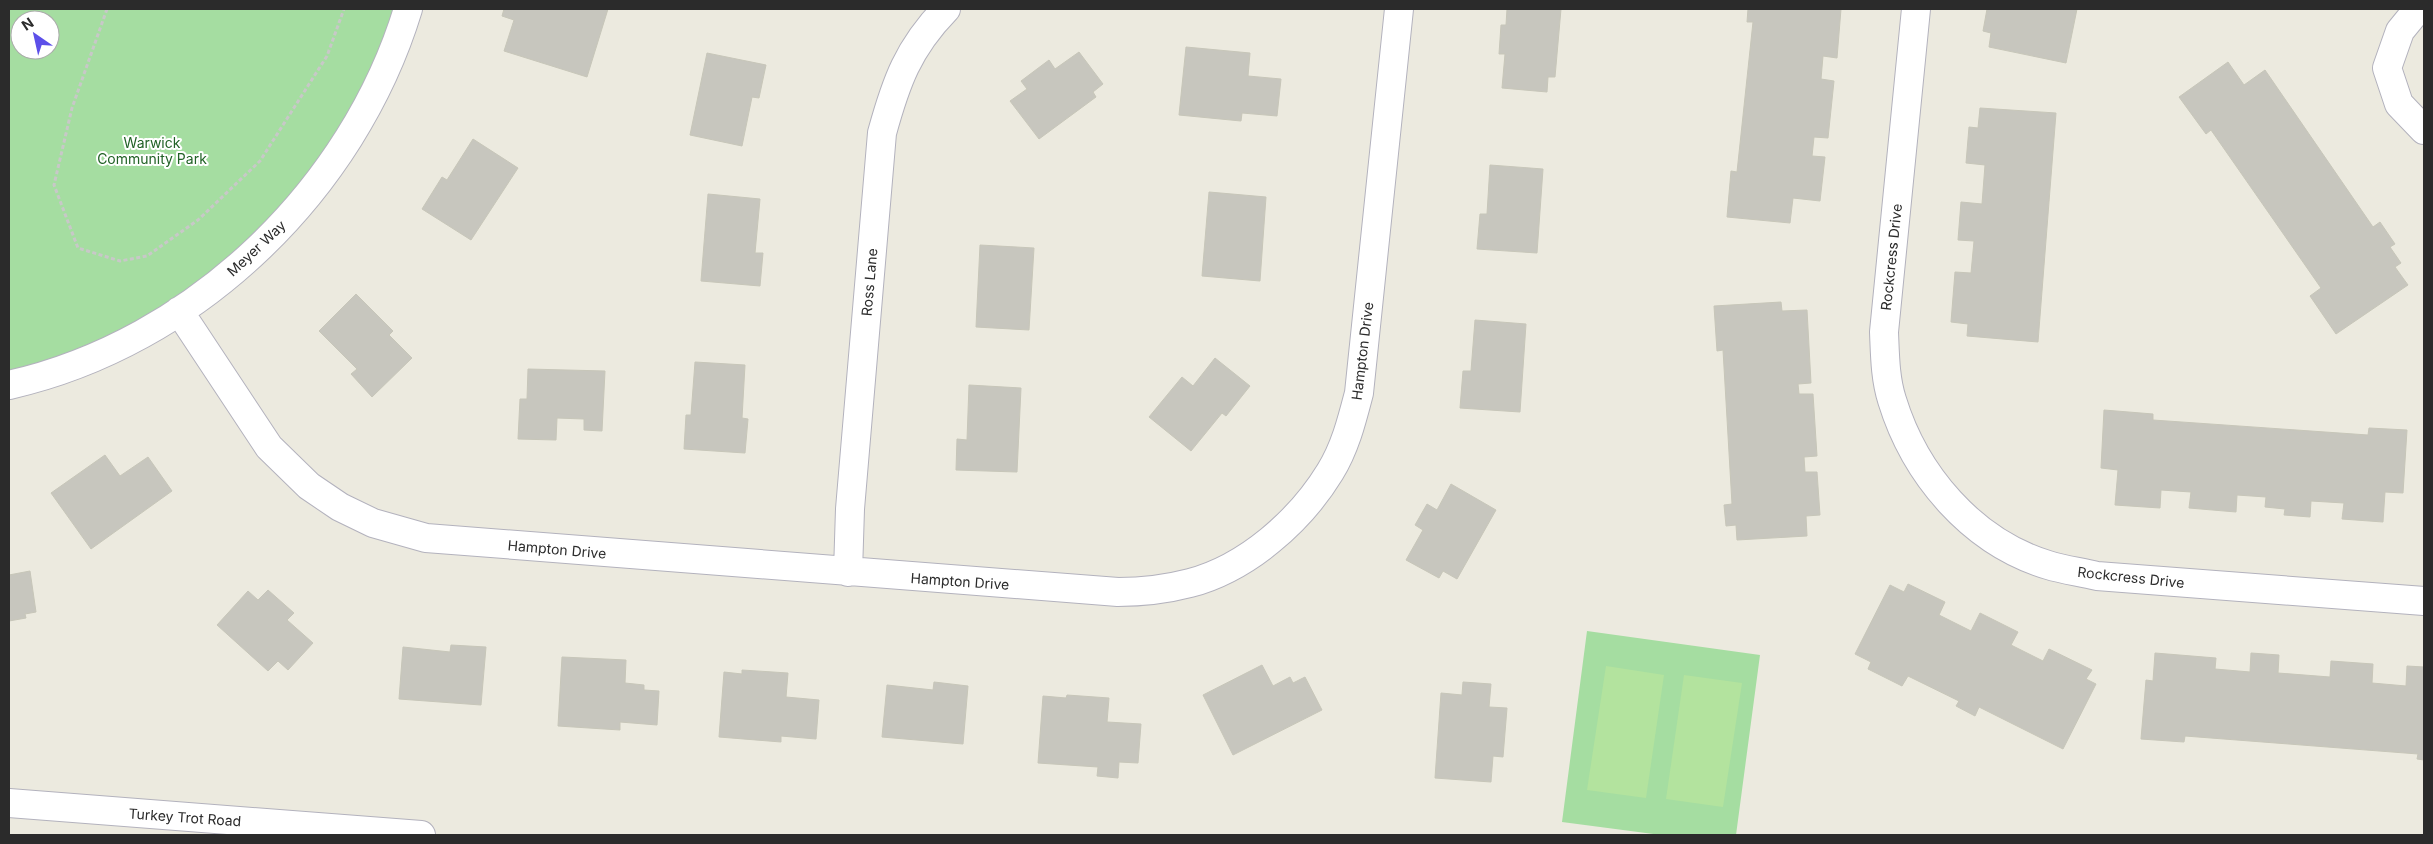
<svg xmlns="http://www.w3.org/2000/svg" width="2433" height="844" font-family="Inter,sans-serif">
<style>
.green{fill:#a5dda1;fill-rule:evenodd}
.pitch{fill:#b3e39e}
.building{fill:#c7c6be;stroke:#c7c6b9}
.lines{fill:none;stroke-linecap:round;stroke-linejoin:round}
.minor-casing{stroke:#b3b2bd;stroke-width:30}
.tertiary-casing{stroke:#b3b2bd;stroke-width:30}
.path{stroke:#c8c8c8;stroke-width:3;stroke-dasharray:4 2.5;stroke-linecap:butt}
.minor{stroke:#fff;stroke-width:28}
.tertiary{stroke:#fff;stroke-width:28}
.labels{text-anchor:middle;dominant-baseline:central;stroke-width:4;stroke-linejoin:round;paint-order:stroke}
.park-label{font-size:14px;fill:#216226;stroke:#fff}
.street-label{font-size:14px;fill:#2b2b2b;stroke:#fff}
</style>
<rect width="100%" height="100%" fill="#eceadf"/>
<path class="green" d="M 9,9 L 408,9 L 323,176 L 179,311 L 9,384 ZM 20,20 L 50,20 L 50,50 L 20,50 Z
M 1587,631 L 1760,655 L 1736,835 L 1661,835 L 1562,822 Z"/>
<path class="pitch" d="M 1606,666 L 1664,675 L 1646,798 L 1587,790 Z
M 1684,675 L 1742,683 L 1723,807 L 1666,799 Z"/>
<path class="building" d="M 504,9 L 608,9 L 587,77 L 504,51 L 514,20 L 502,16 Z
M 1507,9 L 1561,9 L 1555,77 L 1548,77 L 1547,92 L 1502,88 L 1505,54 L 1499,54 L 1501,25 L 1506,25 Z
M 1748,9 L 1841,9 L 1837,58 L 1823,56 L 1821,79 L 1834,81 L 1828,138 L 1814,137 L 1812,156 L 1825,157 L 1820,201 L 1793,198 L 1790,223 L 1727,217 L 1731,171 L 1737,172 L 1753,22 L 1747,22 Z
M 1987,9 L 2077,9 L 2066,63 L 1989,47 L 1991,33 L 1983,31 Z
M 1186,47 L 1250,53 L 1248,76 L 1281,79 L 1277,116 L 1242,113 L 1241,121 L 1179,115 Z
M 1079,52 L 1103,84 L 1093,92 L 1096,97 L 1039,139 L 1010,101 L 1027,89 L 1021,81 L 1049,60 L 1055,69 Z
M 707,53 L 766,65 L 759,98 L 752,97 L 742,146 L 690,135 Z
M 2228,62 L 2244,85 L 2265,70 L 2373,227 L 2380,222 L 2395,244 L 2390,247 L 2401,263 L 2395,267 L 2408,285 L 2336,334 L 2310,296 L 2321,288 L 2211,130 L 2206,134 L 2179,97 Z
M 1980,108 L 2056,113 L 2038,342 L 1967,336 L 1968,324 L 1951,322 L 1955,272 L 1971,273 L 1974,241 L 1958,240 L 1961,202 L 1982,204 L 1985,165 L 1966,163 L 1969,127 L 1978,128 Z
M 473,139 L 518,168 L 471,240 L 422,209 L 442,177 L 447,180 Z
M 1490,165 L 1543,169 L 1537,253 L 1477,249 L 1480,214 L 1487,214 Z
M 1209,192 L 1266,197 L 1260,281 L 1202,276 Z
M 708,194 L 760,199 L 755,253 L 763,253 L 760,286 L 701,281 Z
M 980,245 L 1034,248 L 1029,330 L 976,327 Z
M 356,294 L 393,331 L 389,335 L 412,358 L 372,397 L 351,374 L 357,369 L 319,331 Z
M 1781,302 L 1782,311 L 1807,310 L 1811,383 L 1798,384 L 1799,394 L 1813,394 L 1817,456 L 1804,457 L 1805,472 L 1817,472 L 1820,515 L 1806,516 L 1807,536 L 1737,540 L 1736,525 L 1726,526 L 1724,505 L 1732,504 L 1723,350 L 1717,351 L 1714,306 Z
M 1475,320 L 1526,324 L 1520,412 L 1460,408 L 1463,371 L 1471,371 Z
M 1215,358 L 1250,386 L 1226,416 L 1222,413 L 1191,451 L 1149,417 L 1182,377 L 1193,386 Z
M 695,362 L 745,365 L 742,418 L 748,419 L 745,453 L 684,449 L 686,415 L 691,415 Z
M 528,369 L 605,371 L 602,431 L 584,430 L 584,419 L 557,418 L 556,440 L 518,439 L 520,399 L 527,399 Z
M 969,385 L 1021,388 L 1017,472 L 956,470 L 957,439 L 967,440 Z
M 2104,410 L 2153,414 L 2153,420 L 2368,435 L 2369,428 L 2407,430 L 2403,493 L 2385,492 L 2383,522 L 2342,519 L 2344,503 L 2311,501 L 2310,517 L 2284,515 L 2285,509 L 2265,507 L 2266,497 L 2237,495 L 2236,512 L 2189,508 L 2191,492 L 2161,490 L 2160,508 L 2115,505 L 2118,470 L 2101,468 Z
M 105,455 L 120,476 L 148,457 L 172,491 L 91,549 L 51,493 Z
M 1451,484 L 1496,510 L 1457,579 L 1443,571 L 1439,578 L 1406,560 L 1423,530 L 1415,525 L 1427,504 L 1437,510 Z
M 30,571 L 36,612 L 25,614 L 26,618 L 9,621 L 9,575 Z
M 1908,584 L 1945,602 L 1939,615 L 1971,631 L 1980,613 L 2018,632 L 2011,645 L 2043,661 L 2049,649 L 2092,670 L 2086,679 L 2096,684 L 2063,749 L 1979,707 L 1975,716 L 1956,706 L 1959,701 L 1908,676 L 1902,686 L 1868,669 L 1871,662 L 1855,654 L 1890,585 L 1904,592 Z
M 268,590 L 294,613 L 287,620 L 313,643 L 288,670 L 278,661 L 268,671 L 217,625 L 248,591 L 258,600 Z
M 451,645 L 486,647 L 481,705 L 399,699 L 403,647 L 450,652 Z
M 2155,653 L 2216,658 L 2215,669 L 2250,672 L 2251,653 L 2279,655 L 2278,673 L 2330,677 L 2331,661 L 2373,664 L 2372,683 L 2406,686 L 2407,666 L 2424,667 L 2424,760 L 2417,759 L 2418,754 L 2185,736 L 2184,742 L 2141,739 L 2146,680 L 2153,681 Z
M 562,657 L 626,660 L 625,683 L 644,685 L 644,690 L 659,691 L 657,725 L 620,722 L 620,730 L 558,726 Z
M 1262,665 L 1273,686 L 1290,677 L 1293,683 L 1305,677 L 1322,710 L 1233,755 L 1203,695 Z
M 742,670 L 788,673 L 786,697 L 819,700 L 816,739 L 781,736 L 781,742 L 719,737 L 724,672 L 742,674 Z
M 934,682 L 968,686 L 963,744 L 882,737 L 887,685 L 933,690 Z
M 1463,682 L 1491,684 L 1489,707 L 1507,708 L 1503,757 L 1493,756 L 1491,782 L 1435,778 L 1441,693 L 1462,695 Z
M 1067,695 L 1109,698 L 1107,722 L 1141,724 L 1138,763 L 1119,762 L 1118,778 L 1097,776 L 1098,767 L 1038,763 L 1043,696 L 1066,698 Z"/>
<g class="lines">
<g class="minor-casing">
<path id="minor" d="M 1916,9 L 1884,332 C 1885,355 1885,378 1892,400 C 1915,475 1972,542 2048,565 C 2064,570 2081,572 2097,576 L 2424,601
M 2418,9 L 2400,31 L 2387,68 L 2399,104 L 2424,130
M 179,311 L 269,447 L 309,486 L 340,507 L 373,523 L 426,538 L 1118,592 C 1142,592 1167,589 1190,583 C 1247,568 1300,521 1330,472 C 1345,448 1352,420 1359,393 L 1399,9
M 9,385 C 195,343 353,190 408,9
M 848,572 L 850,509 L 882,133 C 896,82 908,48 946,9"/>
</g>
<g class="tertiary-casing">
<path id="tertiary" d="M 9,803 L 421,835"/>
</g>
<path class="path" d="M 107,9 L 72,108 L 54,185 L 78,248 L 120,261 L 147,256 L 198,220 L 260,161 L 327,56 L 344,9"/>
<use href="#minor" class="minor"/>
<use href="#tertiary" class="tertiary"/>
</g>
<g class="labels">
<g class="park-label">
<text x="152" y="142">Warwick<tspan x="152" dy="16">Community Park</tspan></text>
</g>
<g class="street-label">
<text transform="translate(256 248) rotate(-43)">Meyer Way</text>
<text transform="translate(1891 257) rotate(-84)">Rockcress Drive</text>
<text transform="translate(869 282) rotate(-85)">Ross Lane</text>
<text transform="translate(1362 351) rotate(-83)">Hampton Drive</text>
<text transform="translate(557 549) rotate(5)">Hampton Drive</text>
<text transform="translate(2131 577) rotate(6)">Rockcress Drive</text>
<text transform="translate(960 581) rotate(4)">Hampton Drive</text>
<text transform="translate(185 817) rotate(4)">Turkey Trot Road</text>
</g>
</g>
<rect width="2433" height="844" fill="none" stroke="#2b2b2b" stroke-width="20"/>
<g transform="translate(35 35) rotate(326)"><circle r="24" fill="#ffffff" stroke="#aaaaaa"/>
<path d="M0-4L9 19L0 12L-9 19Z" fill="#5c4fe9"/>
<text y="-8" font-size="14" font-weight="bold" text-anchor="middle" fill="#2b2b2b">N</text>
</g>
</svg>
